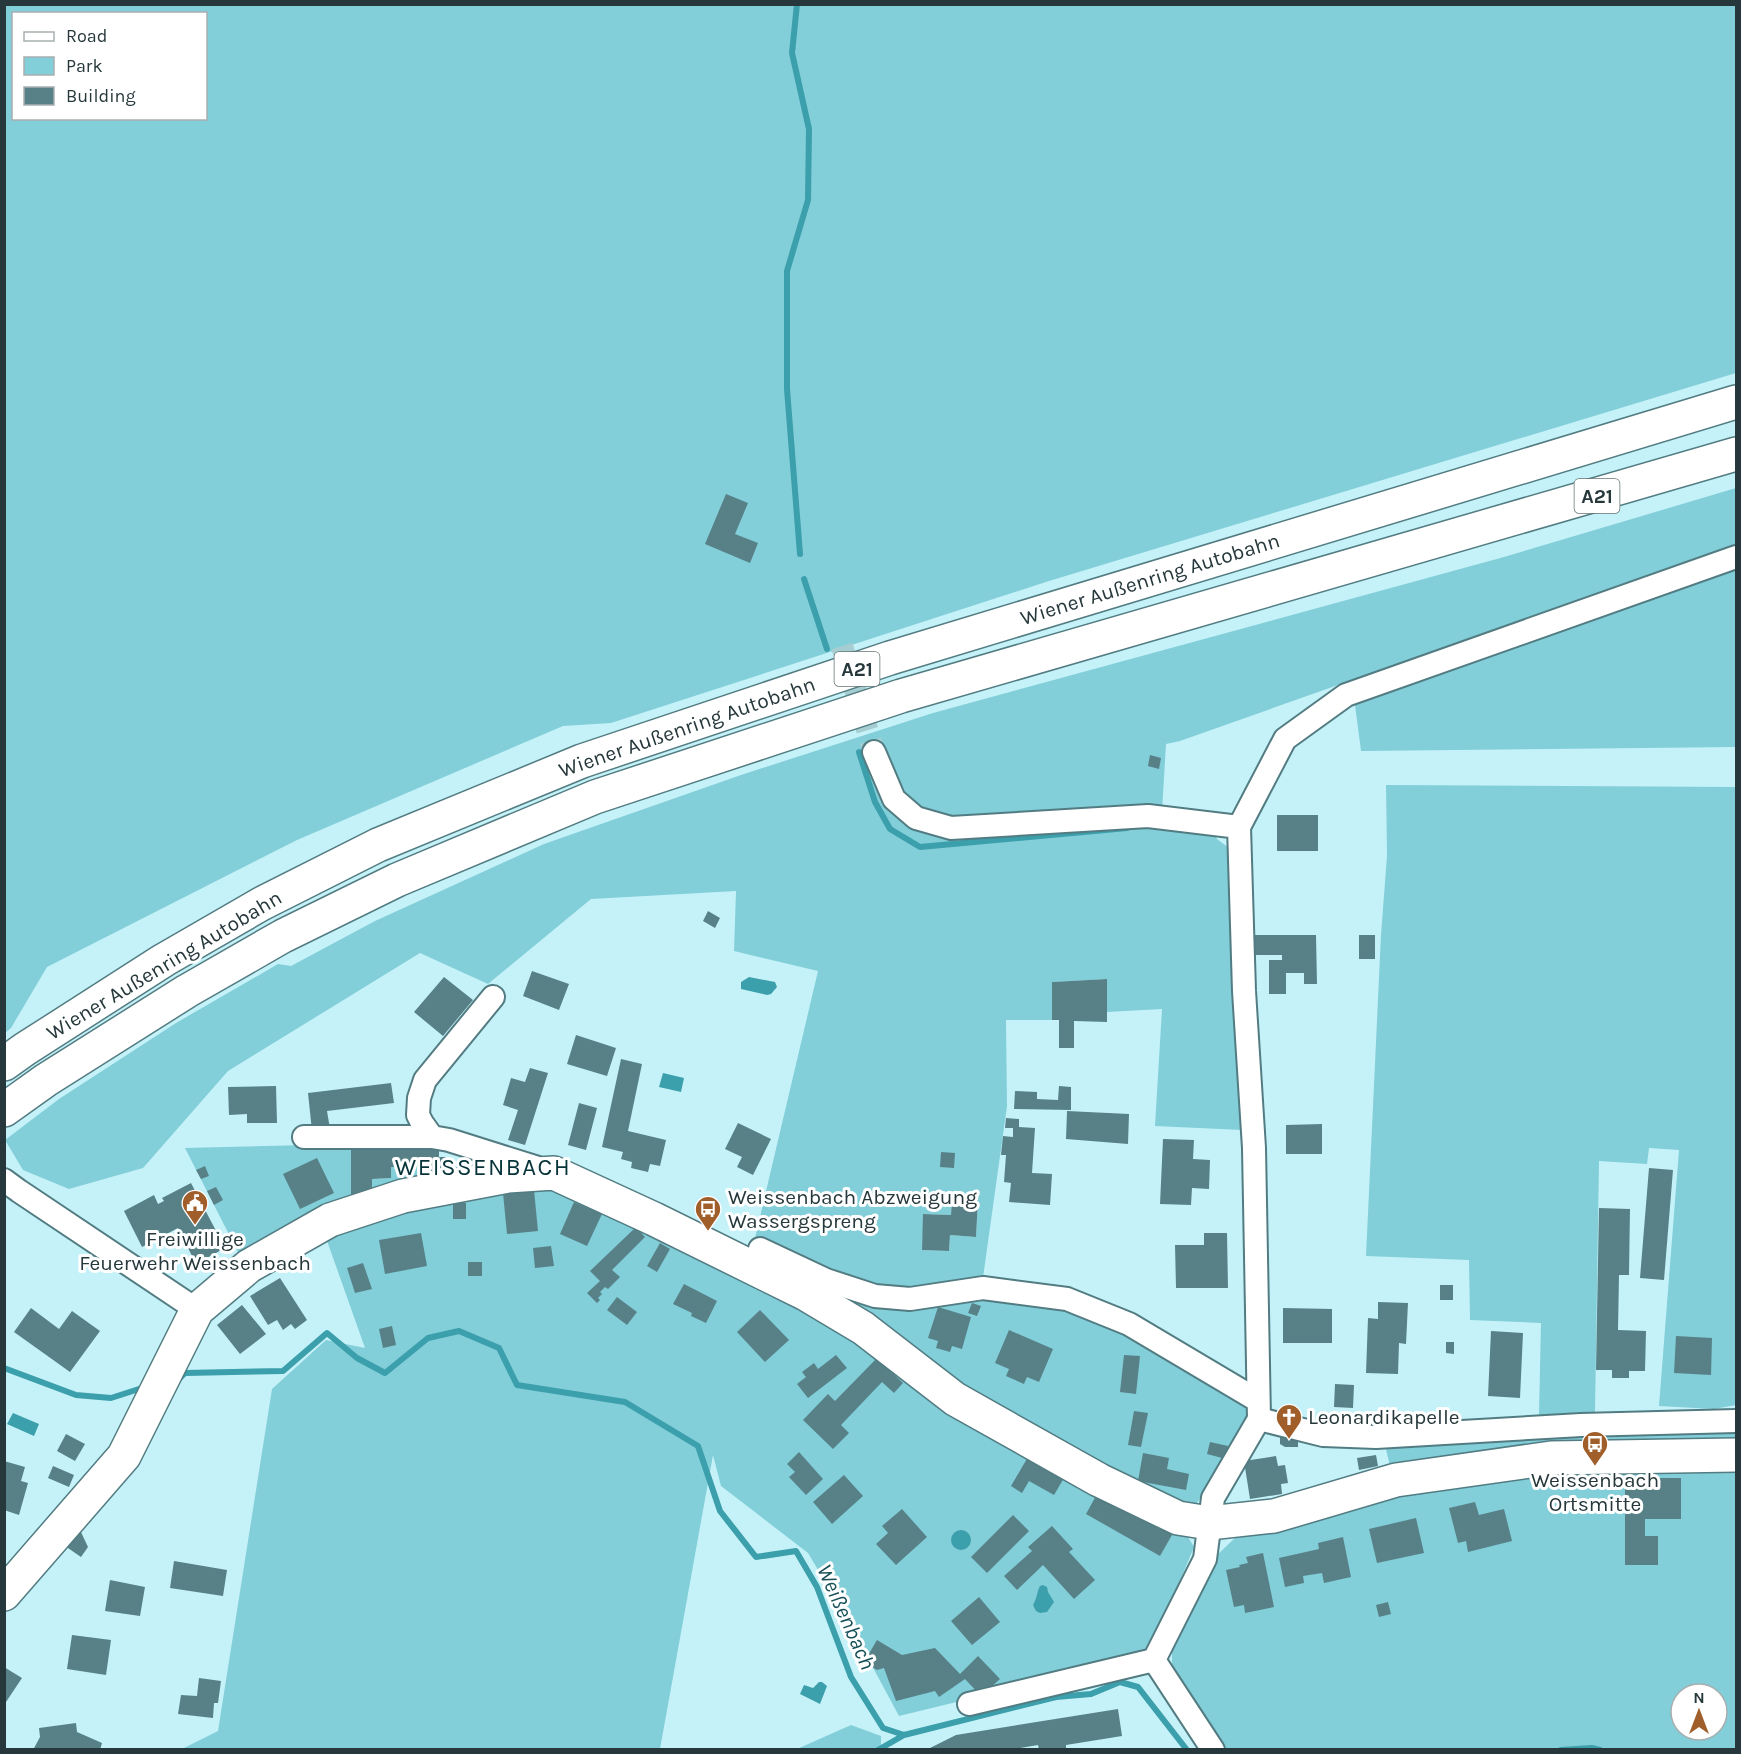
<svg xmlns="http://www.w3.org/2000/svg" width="1741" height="1754" font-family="Karla,sans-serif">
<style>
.green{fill:#82ced9;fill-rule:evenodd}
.water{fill:#3c9fac}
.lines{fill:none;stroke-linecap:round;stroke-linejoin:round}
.stream{stroke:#3c9fac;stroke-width:6}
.building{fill:#578187}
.street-tunnel{stroke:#a5cdd2;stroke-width:22;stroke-dasharray:22 11;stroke-linecap:butt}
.street-casing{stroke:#527c82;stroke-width:26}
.secondary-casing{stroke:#527c82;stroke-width:36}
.highway-casing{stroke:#527c82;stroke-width:36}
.street{stroke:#fff;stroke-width:22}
.secondary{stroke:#fff;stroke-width:33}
.highway{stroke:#fff;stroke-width:33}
.labels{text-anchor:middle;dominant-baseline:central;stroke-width:6;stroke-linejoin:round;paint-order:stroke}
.shield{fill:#fff;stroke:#677476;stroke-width:1.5}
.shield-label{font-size:20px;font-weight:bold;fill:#26383b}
.street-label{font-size:21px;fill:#26383b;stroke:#fff}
.poi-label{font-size:21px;fill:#26383b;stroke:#fff;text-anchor:start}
.water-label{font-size:22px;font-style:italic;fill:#175057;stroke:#fff}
.quarter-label{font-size:24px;letter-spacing:1.5px;fill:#053339;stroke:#fff}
</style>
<rect width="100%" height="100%" fill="#c5f2f8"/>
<path class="green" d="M 4,5 L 1736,5 L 1736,373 L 1049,581 L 611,723 L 563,726 L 297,840 L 47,967 L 11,1028 L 5,1033 ZM 14,14 L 206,14 L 206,118 L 14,118 Z
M 1736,488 L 1736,747 L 1361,751 L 1355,705 L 1355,679 L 1180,741 L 1166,744 L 1162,811 L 910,824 L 1176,823 L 1214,834 L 1217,839 L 1229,848 L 1242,1130 L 1155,1126 L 1162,1009 L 1107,1012 L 1107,979 L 1052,982 L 1052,1020 L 1006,1020 L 1007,1106 L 981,1292 L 1059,1304 L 1129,1332 L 1247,1406 L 1248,1420 L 1226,1460 L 1195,1506 L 1121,1477 L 1054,1441 L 751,1255 L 818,971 L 734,951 L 736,891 L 591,899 L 488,984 L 420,953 L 228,1071 L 143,1168 L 69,1189 L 23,1170 L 5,1140 L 59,1099 L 176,1023 L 278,964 L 291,966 L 375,921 L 544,844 L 741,775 L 933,713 L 1504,557 ZM 952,1198 L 978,1200 L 976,1237 L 950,1235 L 949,1251 L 922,1250 L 924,1214 L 951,1215 Z
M 1386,785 L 1736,787 L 1736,1405 L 1714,1409 L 1659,1406 L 1679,1150 L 1649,1148 L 1647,1164 L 1599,1161 L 1595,1412 L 1539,1415 L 1541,1323 L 1470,1320 L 1469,1260 L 1366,1256 L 1381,935 L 1387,856 Z
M 351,1144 L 351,1196 L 241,1258 L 185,1148 Z
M 391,1167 L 424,1167 L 424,1182 L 372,1191 L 372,1179 L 391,1178 Z
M 550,1188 L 793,1298 L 1185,1532 L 1194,1547 L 1151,1651 L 981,1696 L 899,1716 L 842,1610 L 808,1553 L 721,1486 L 713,1455 L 660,1749 L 180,1750 L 218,1731 L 272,1389 L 326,1340 L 365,1348 L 326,1238 L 444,1199 Z
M 1724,1428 L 1736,1434 L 1736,1446 L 1391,1470 L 1385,1445 Z
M 1736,1467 L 1736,1749 L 1222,1749 L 1172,1670 L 1172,1651 L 1216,1556 L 1235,1538 L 1419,1492 L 1506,1473 ZM 1681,1694 L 1717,1694 L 1717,1730 L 1681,1730 Z
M 851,1725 L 881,1736 L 881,1749 L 797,1749 Z"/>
<path class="water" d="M 749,977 L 775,982 L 777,987 L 771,994 L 767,995 L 741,989 L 741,982 Z
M 663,1073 L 684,1078 L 681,1092 L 659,1087 Z
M 13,1413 L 39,1424 L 34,1436 L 7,1424 Z
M951 1540a10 10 0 1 1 20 0a10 10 0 1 1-20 0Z
M 1043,1585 L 1047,1587 L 1048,1592 L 1054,1602 L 1047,1612 L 1040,1613 L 1036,1611 L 1033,1605 C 1038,1596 1036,1594 1040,1586 Z
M 819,1682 L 822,1682 L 827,1686 L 820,1704 L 800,1694 L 804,1685 L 813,1688 Z"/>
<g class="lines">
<path class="stream" d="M 797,4 L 792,53 L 809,129 L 808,200 L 787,271 L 787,389 L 800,554
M 804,579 L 827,649
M 859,752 L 875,802 L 890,829 L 920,847 L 1127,828
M 4,1368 L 76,1395 L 111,1398 L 142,1388
M 177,1381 L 185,1373 L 283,1371 L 327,1333 L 357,1358 L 385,1373 L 428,1338 L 459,1331 L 499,1348 L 517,1385 L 625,1402 L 698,1446 L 720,1511 L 756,1557 L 796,1551 L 817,1587 L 851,1677 L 883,1728 L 904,1735 L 1056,1697 L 1091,1694 L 1120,1682 L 1138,1687 L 1187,1750
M 878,1750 L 904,1735
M 1561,1750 L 1592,1748 L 1600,1750"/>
</g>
<path class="building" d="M 726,494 L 748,503 L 735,534 L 758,543 L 750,563 L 705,544 Z
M 1150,755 L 1161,758 L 1159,769 L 1148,766 Z
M 1277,815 L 1318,815 L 1318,851 L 1277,851 Z
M 708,911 L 720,918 L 715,928 L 703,921 Z
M 1253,935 L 1316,935 L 1317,984 L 1304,984 L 1304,973 L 1286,973 L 1286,994 L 1269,994 L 1269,960 L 1282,960 L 1282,955 L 1254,955 Z
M 1359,935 L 1375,935 L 1375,959 L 1359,959 Z
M 532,971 L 569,984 L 559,1010 L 523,996 Z
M 444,977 L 473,1000 L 443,1036 L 414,1012 Z
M 1107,979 L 1107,1022 L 1074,1021 L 1074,1048 L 1059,1048 L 1059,1020 L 1052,1020 L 1052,982 Z
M 576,1035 L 616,1048 L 607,1076 L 567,1064 Z
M 621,1059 L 642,1064 L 628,1131 L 666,1140 L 660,1166 L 650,1164 L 648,1172 L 631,1168 L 632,1162 L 621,1159 L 623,1152 L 602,1147 Z
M 530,1068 L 548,1073 L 525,1145 L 508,1140 L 518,1110 L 503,1105 L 511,1078 L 525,1082 Z
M 391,1083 L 394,1103 L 327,1111 L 330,1129 L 312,1131 L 308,1093 Z
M 276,1086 L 277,1123 L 247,1123 L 247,1114 L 229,1115 L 228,1087 Z
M 1059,1086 L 1071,1087 L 1071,1110 L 1014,1109 L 1015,1091 L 1037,1092 L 1037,1099 L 1058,1100 Z
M 579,1103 L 597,1108 L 586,1150 L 568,1145 Z
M 1067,1111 L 1129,1114 L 1128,1144 L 1066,1139 Z
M 1006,1118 L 1019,1119 L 1019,1127 L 1035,1128 L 1032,1173 L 1052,1174 L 1050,1205 L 1009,1202 L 1011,1183 L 1004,1182 L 1006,1155 L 1001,1155 L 1003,1136 L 1013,1137 L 1013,1128 L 1005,1128 Z
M 738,1123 L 771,1139 L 753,1175 L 737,1167 L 742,1157 L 725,1149 Z
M 1322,1124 L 1322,1154 L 1286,1154 L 1286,1125 Z
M 1163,1139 L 1194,1140 L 1193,1159 L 1210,1160 L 1209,1189 L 1192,1188 L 1191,1205 L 1160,1204 Z
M 439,1143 L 439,1157 L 446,1157 L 446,1180 L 424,1182 L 424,1167 L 391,1167 L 391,1178 L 372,1179 L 372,1191 L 351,1196 L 351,1144 Z
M 941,1152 L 955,1153 L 954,1168 L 940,1167 Z
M 317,1158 L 334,1193 L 300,1209 L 283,1174 Z
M 205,1166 L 209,1176 L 201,1179 L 196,1170 Z
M 1649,1168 L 1673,1170 L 1664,1280 L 1640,1278 Z
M 191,1183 L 225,1248 L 196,1264 L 178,1228 L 142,1247 L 124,1211 L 154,1195 L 158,1204 L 164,1201 L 162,1198 Z
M 216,1187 L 223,1200 L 214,1205 L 207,1191 Z
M 534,1190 L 538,1231 L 507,1234 L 503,1193 Z
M 952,1198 L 978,1200 L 976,1237 L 950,1235 L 949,1251 L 922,1250 L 923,1214 L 951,1215 Z
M 574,1202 L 602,1214 L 587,1246 L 560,1234 Z
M 453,1203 L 466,1203 L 466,1219 L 453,1219 Z
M 1599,1208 L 1630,1209 L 1629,1275 L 1619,1275 L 1618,1330 L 1646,1331 L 1645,1371 L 1629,1371 L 1629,1378 L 1612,1378 L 1612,1370 L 1596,1370 Z
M 636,1227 L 645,1237 L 612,1270 L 620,1277 L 608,1289 L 605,1287 L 600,1292 L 602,1294 L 598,1298 L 600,1300 L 597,1303 L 587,1293 L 600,1281 L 590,1271 Z
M 421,1233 L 427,1266 L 385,1274 L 379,1240 Z
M 1204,1233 L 1227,1233 L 1228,1288 L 1176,1288 L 1175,1245 L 1204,1245 Z
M 660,1243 L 670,1249 L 657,1272 L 647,1266 Z
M 551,1246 L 554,1266 L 535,1268 L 533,1248 Z
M 468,1262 L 482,1262 L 482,1276 L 468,1276 Z
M 363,1263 L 372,1289 L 355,1293 L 347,1268 Z
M 280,1278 L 307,1320 L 295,1329 L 291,1324 L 283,1330 L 277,1320 L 268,1325 L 250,1296 Z
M 684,1284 L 717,1301 L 706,1323 L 691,1316 L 692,1313 L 673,1304 Z
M 1440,1285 L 1453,1285 L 1453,1300 L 1440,1300 Z
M 617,1297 L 637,1312 L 627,1325 L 607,1310 Z
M 1378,1302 L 1408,1303 L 1406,1344 L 1399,1343 L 1398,1374 L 1366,1373 L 1368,1318 L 1378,1319 Z
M 972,1303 L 981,1306 L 977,1316 L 968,1313 Z
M 242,1305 L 266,1334 L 240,1354 L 217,1325 Z
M 938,1307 L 971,1317 L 962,1349 L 952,1346 L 950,1352 L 936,1348 L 938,1341 L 928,1338 Z
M 31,1308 L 59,1329 L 72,1311 L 100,1331 L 70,1372 L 14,1332 Z
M 1283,1308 L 1332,1309 L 1332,1343 L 1283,1343 Z
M 760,1310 L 789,1340 L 765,1362 L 737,1332 Z
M 392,1326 L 396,1345 L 383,1348 L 379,1329 Z
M 1009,1330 L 1053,1349 L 1039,1382 L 1027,1377 L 1024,1384 L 1006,1376 L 1009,1369 L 995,1363 Z
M 1491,1331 L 1523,1333 L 1520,1398 L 1488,1396 Z
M 1676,1336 L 1712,1338 L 1711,1375 L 1674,1373 Z
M 1446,1342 L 1454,1342 L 1454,1354 L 1446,1353 Z
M 836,1355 L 847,1368 L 808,1398 L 797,1384 L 806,1377 L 802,1372 L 814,1363 L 818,1369 Z
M 1124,1355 L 1140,1356 L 1136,1394 L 1120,1392 Z
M 877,1358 L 903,1383 L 894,1393 L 882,1382 L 841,1425 L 849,1433 L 833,1449 L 803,1420 L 828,1394 L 835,1401 Z
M 1335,1384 L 1354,1385 L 1353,1408 L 1334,1407 Z
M 1134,1411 L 1148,1413 L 1141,1447 L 1128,1445 Z
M 66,1434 L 85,1444 L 75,1461 L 57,1451 Z
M 1284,1435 L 1298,1435 L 1298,1447 L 1285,1447 L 1280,1444 L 1280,1437 Z
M 1210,1442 L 1228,1446 L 1226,1459 L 1207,1454 Z
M 799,1452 L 823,1479 L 806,1495 L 789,1477 L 795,1472 L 787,1464 Z
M 1143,1453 L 1169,1458 L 1167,1469 L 1189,1474 L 1186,1490 L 1138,1481 Z
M 1376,1455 L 1378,1466 L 1359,1470 L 1357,1458 Z
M 1276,1456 L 1278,1466 L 1285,1465 L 1288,1483 L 1281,1484 L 1282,1494 L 1250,1499 L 1244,1461 Z
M 1028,1457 L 1064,1478 L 1054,1495 L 1029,1481 L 1022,1493 L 1011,1486 Z
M 4,1461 L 25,1467 L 21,1481 L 28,1483 L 19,1515 L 4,1510 Z
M 53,1466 L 74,1475 L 69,1487 L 48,1478 Z
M 844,1475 L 863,1496 L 832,1524 L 813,1502 Z
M 1625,1478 L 1681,1478 L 1681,1519 L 1645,1519 L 1645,1536 L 1658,1536 L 1658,1565 L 1625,1565 Z
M 1097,1494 L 1176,1528 L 1160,1556 L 1086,1514 Z
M 1475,1502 L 1479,1515 L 1504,1509 L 1512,1541 L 1468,1552 L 1466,1541 L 1458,1543 L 1449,1508 Z
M 902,1509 L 927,1537 L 896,1565 L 876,1544 L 888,1533 L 882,1526 Z
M 1013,1515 L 1029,1531 L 987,1573 L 971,1557 Z
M 1416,1518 L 1424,1553 L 1377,1563 L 1369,1529 Z
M 1052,1526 L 1073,1549 L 1069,1552 L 1095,1580 L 1074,1599 L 1043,1565 L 1017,1590 L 1004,1576 L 1032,1551 L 1028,1547 Z
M 80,1530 L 88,1547 L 81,1557 L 65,1546 Z
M 1343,1537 L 1351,1577 L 1324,1583 L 1322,1573 L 1303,1576 L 1304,1583 L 1285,1587 L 1279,1558 L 1319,1549 L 1318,1543 Z
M 1263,1553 L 1274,1607 L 1245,1613 L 1244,1605 L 1234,1607 L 1226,1570 L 1240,1567 L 1239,1565 L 1248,1563 L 1246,1557 Z
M 174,1561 L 227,1570 L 223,1596 L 170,1588 Z
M 110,1580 L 145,1587 L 140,1616 L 105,1611 Z
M 979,1597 L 1000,1622 L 972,1645 L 951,1621 Z
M 1388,1602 L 1391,1614 L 1379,1617 L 1376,1605 Z
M 72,1635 L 111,1640 L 106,1675 L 67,1669 Z
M 877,1640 L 902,1655 L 935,1648 L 960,1674 L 978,1656 L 1000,1679 L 981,1696 L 965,1679 L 939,1697 L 935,1691 L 896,1701 L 884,1668 L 877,1670 L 864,1662 Z
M 4,1667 L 22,1678 L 4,1705 Z
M 199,1678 L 221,1681 L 218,1703 L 214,1703 L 213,1718 L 178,1714 L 181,1695 L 197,1696 Z
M 1118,1709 L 1122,1736 L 1066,1745 L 1066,1750 L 1039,1750 L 1038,1745 L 1008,1750 L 926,1750 L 956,1735 Z
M 76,1723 L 77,1732 L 102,1743 L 100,1750 L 33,1750 L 40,1737 L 39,1728 Z"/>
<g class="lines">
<path class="street-tunnel" d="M 842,646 L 874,752"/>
<g class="street-casing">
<path id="street" d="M 874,752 L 894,799 L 916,818 L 951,828 L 1148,816 L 1239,827
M 493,997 L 425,1080 L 419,1098 L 418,1115 L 422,1123 L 432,1137 L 449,1140 L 538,1168
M 304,1137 L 432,1137
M 4,1180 L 19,1191 L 197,1310
M 760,1249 L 826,1280 L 875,1296 L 910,1299 L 983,1288 L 1067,1299 L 1129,1324 L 1257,1400
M 1259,1419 L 1323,1435 L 1376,1437 L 1581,1425 L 1736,1421
M 969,1704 L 1154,1660
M 1213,1750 L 1154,1660 L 1205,1559 L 1213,1498 L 1259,1419 L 1254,1148 L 1244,991 L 1239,827 L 1285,739 L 1346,695 L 1736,557"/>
</g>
<g class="secondary-casing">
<path id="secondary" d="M 4,1594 L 124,1456 L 197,1310 L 249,1266 L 330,1220 L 403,1196 L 508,1176 L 554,1173 L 654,1219 L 806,1294 L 863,1328 L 955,1399 L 1099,1480 L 1178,1518 L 1209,1523 L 1274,1516 L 1396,1480 L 1551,1458 L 1736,1455"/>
</g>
<g class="highway-casing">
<path id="highway" d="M 4,1064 L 25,1049 L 164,960 L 261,904 L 378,845 L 582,761 L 890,658 L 1736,402
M 4,1110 L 46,1080 L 187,991 L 283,936 L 397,880 L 595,797 L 901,696 L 1736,454"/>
</g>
<use href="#street" class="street"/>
<use href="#secondary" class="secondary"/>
<use href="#highway" class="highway"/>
</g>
<defs>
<g id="civic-pin" transform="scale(1.35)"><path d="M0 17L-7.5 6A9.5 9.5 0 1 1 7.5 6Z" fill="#a05f2a" stroke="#fff"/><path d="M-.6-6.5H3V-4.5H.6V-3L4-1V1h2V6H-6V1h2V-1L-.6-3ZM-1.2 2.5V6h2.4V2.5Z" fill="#fff"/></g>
<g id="bus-pin" transform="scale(1.35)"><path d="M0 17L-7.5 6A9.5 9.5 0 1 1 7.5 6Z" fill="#a05f2a" stroke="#fff"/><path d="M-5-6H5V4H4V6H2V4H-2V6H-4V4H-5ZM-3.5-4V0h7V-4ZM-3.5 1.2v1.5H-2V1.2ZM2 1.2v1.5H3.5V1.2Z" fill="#fff"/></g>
<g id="church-pin" transform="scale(1.35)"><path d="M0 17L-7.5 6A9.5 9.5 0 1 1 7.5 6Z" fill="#a05f2a" stroke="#fff"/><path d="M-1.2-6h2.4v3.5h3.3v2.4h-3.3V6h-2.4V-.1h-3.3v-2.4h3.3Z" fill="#fff"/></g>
</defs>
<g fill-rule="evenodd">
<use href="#civic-pin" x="195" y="1203"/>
<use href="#bus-pin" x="708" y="1209"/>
<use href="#church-pin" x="1289" y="1417"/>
<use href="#bus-pin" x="1595" y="1444"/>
</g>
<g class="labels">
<g class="shield">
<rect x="1574.5" y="479" width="45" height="34" rx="4.5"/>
<rect x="834.5" y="652" width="45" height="34" rx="4.5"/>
</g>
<g class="shield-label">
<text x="1597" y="496">A21</text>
<text x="857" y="669">A21</text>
</g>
<g class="street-label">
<text transform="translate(1150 579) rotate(-17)">Wiener Außenring Autobahn</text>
<text transform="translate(687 727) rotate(-19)">Wiener Außenring Autobahn</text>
<text transform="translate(164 965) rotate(-31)">Wiener Außenring Autobahn</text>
</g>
<g class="poi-label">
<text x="728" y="1197">Weissenbach Abzweigung<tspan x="728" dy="24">Wassergspreng</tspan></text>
<text x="195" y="1239" text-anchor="middle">Freiwillige<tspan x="195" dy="24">Feuerwehr Weissenbach</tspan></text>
<text x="1308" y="1417">Leonardikapelle</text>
<text x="1595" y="1480" text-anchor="middle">Weissenbach<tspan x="1595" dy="24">Ortsmitte</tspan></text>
</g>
<g class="water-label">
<text transform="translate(846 1617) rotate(66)">Weißenbach</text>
</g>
<g class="quarter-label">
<text x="483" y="1167">WEISSENBACH</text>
</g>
</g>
<rect width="1741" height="1754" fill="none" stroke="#26383b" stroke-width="12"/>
<rect x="12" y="12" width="195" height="108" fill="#ffffff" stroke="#a8afb1" stroke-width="1.5"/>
<rect x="24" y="32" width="30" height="9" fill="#ffffff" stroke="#a8afb1" stroke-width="1.5"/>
<text x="66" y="42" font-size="18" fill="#26383b">Road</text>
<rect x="24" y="57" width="30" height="18" fill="#82ced9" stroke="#a8afb1" stroke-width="1.5"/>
<text x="66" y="72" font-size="18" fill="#26383b">Park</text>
<rect x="24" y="87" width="30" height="18" fill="#578187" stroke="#a8afb1" stroke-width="1.5"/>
<text x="66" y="102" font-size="18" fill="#26383b">Building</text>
<g transform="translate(1699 1712)"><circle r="28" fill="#ffffff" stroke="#a8afb1" stroke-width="1.5"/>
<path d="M0-4.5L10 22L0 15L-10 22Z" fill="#a05f2a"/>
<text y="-9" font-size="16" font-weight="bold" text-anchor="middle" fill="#26383b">N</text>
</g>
</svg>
